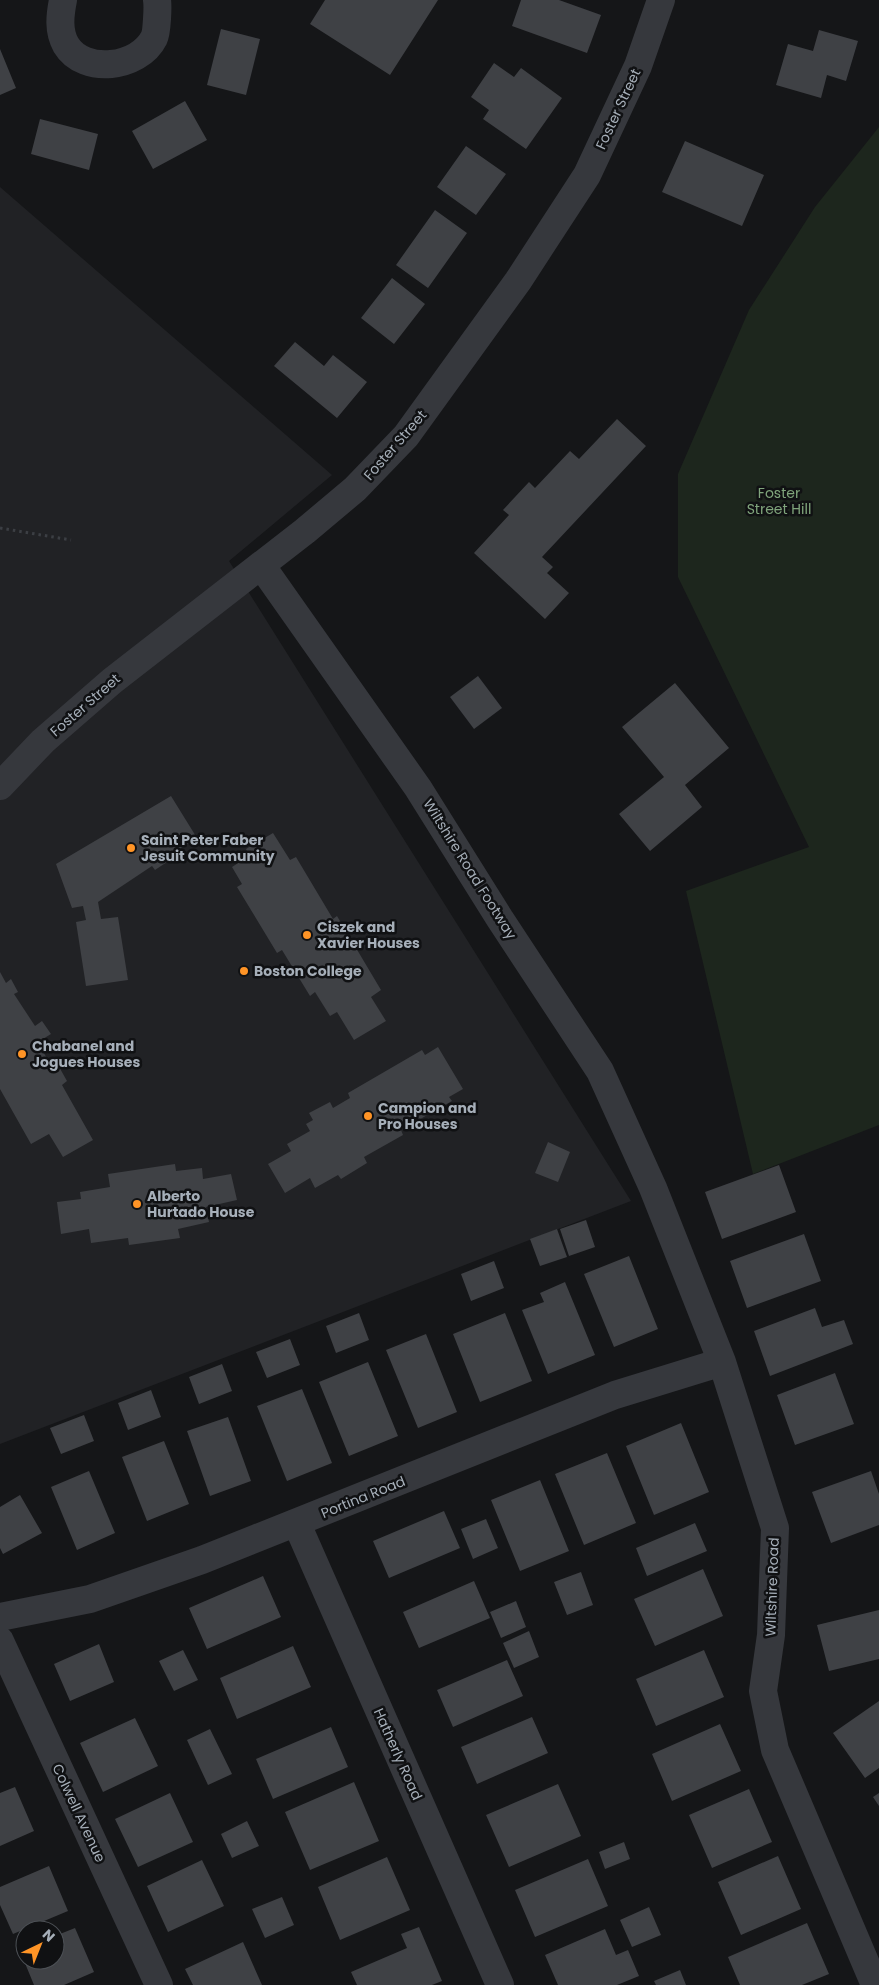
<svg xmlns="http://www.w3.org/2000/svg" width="879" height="1985" font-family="Poppins,sans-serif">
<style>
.built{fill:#212225}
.green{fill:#1d261d}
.building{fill:#3f4145}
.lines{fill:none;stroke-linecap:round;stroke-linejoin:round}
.path{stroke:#3c3f44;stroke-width:3;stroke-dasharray:2.5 4;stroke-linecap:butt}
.minor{stroke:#36383d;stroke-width:28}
.poi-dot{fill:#ff9426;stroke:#101113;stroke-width:2}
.labels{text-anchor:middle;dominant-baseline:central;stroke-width:5;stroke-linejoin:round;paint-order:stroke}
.street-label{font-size:14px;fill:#a6afb9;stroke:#101113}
.park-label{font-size:14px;fill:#80a57c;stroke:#101113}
.poi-label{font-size:14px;font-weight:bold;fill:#a6afb9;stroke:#101113;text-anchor:start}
</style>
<rect width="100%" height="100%" fill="#151618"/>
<path class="built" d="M 0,187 L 332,475 L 229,561 L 631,1201 L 0,1444 Z"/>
<path class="green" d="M 879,127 L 879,1125 L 753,1174 L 686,891 L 809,847 L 678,577 L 678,474 L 749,310 L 815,207 Z"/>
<path class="building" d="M 325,0 L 438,0 L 390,75 L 310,24 Z
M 521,0 L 559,0 L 601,15 L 587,53 L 512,26 Z
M 221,29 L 260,39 L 246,95 L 207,85 Z
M 819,30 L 858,41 L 846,81 L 827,75 L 821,98 L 776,85 L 788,44 L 813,51 Z
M 0,49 L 16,88 L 0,95 Z
M 494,63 L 514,77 L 521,68 L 562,98 L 526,149 L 483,119 L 489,110 L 471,97 Z
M 185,101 L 207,140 L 153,169 L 132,131 Z
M 40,119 L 98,134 L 89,170 L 31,154 Z
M 685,141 L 764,175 L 742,226 L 662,192 Z
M 466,146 L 506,174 L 476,215 L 437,187 Z
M 435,210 L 467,233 L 428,288 L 396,265 Z
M 392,278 L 425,304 L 394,344 L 361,318 Z
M 295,342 L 324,366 L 333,355 L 367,382 L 337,418 L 274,366 Z
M 617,419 L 646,446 L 542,557 L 553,567 L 547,573 L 569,593 L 545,619 L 474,553 L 509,515 L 503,510 L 529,482 L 535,488 L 570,451 L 579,459 Z
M 478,676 L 502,708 L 474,729 L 450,697 Z
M 675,683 L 729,748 L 685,785 L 702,807 L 650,851 L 619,814 L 664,777 L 622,727 Z
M 171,796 L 197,838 L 164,859 L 167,862 L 155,870 L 152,866 L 98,902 L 101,919 L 118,917 L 128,980 L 86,986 L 76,922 L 86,920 L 83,906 L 72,908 L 56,864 Z
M 273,833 L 290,860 L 296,857 L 333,919 L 337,916 L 381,990 L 371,997 L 386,1021 L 354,1040 L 337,1012 L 330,1016 L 315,992 L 310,996 L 282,950 L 277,953 L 237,887 L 242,884 L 232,867 L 249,856 L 246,849 Z
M 0,972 L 6,983 L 11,979 L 18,992 L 14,994 L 35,1026 L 42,1021 L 51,1034 L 38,1042 L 52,1068 L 58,1065 L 67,1081 L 62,1085 L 93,1140 L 63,1157 L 49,1134 L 31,1144 L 0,1089 Z
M 438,1047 L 463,1089 L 449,1097 L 452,1101 L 401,1130 L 403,1135 L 364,1157 L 367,1163 L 341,1179 L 338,1175 L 315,1188 L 310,1178 L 285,1193 L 268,1164 L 291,1151 L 287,1144 L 310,1131 L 306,1124 L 313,1120 L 309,1113 L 330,1102 L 333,1108 L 350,1098 L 348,1093 L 422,1050 L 425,1055 Z
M 548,1142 L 570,1152 L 558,1182 L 535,1173 Z
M 175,1164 L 176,1171 L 202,1168 L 203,1179 L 231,1174 L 237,1200 L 206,1207 L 209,1222 L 178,1229 L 180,1238 L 129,1245 L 128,1238 L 91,1243 L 89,1229 L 61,1234 L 57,1202 L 81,1199 L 80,1192 L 110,1187 L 108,1174 Z
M 779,1165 L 796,1212 L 722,1239 L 705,1192 Z
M 586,1220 L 595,1247 L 569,1256 L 560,1229 Z
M 557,1229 L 567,1257 L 540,1266 L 530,1239 Z
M 804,1234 L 821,1281 L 747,1308 L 730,1261 Z
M 629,1256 L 658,1329 L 614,1347 L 584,1274 Z
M 494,1261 L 504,1288 L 471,1301 L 461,1274 Z
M 565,1282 L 595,1355 L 548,1374 L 522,1310 L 544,1302 L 540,1293 Z
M 815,1308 L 822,1327 L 844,1320 L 853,1344 L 770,1376 L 754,1331 Z
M 359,1313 L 369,1340 L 336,1353 L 326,1326 Z
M 505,1313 L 532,1381 L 480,1402 L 453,1334 Z
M 426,1334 L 457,1412 L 418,1428 L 386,1350 Z
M 290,1339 L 300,1365 L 267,1378 L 256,1352 Z
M 368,1362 L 398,1436 L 349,1456 L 319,1382 Z
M 222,1364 L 232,1391 L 199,1404 L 189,1377 Z
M 835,1373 L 854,1424 L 795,1445 L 777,1395 Z
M 302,1389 L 332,1463 L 287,1481 L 257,1406 Z
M 151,1390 L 161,1417 L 128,1430 L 118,1403 Z
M 84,1415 L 94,1441 L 61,1454 L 50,1428 Z
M 228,1417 L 251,1481 L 210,1496 L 187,1431 Z
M 681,1423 L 709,1492 L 654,1515 L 626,1446 Z
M 164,1441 L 189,1504 L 147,1521 L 122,1457 Z
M 607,1453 L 636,1523 L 584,1545 L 555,1474 Z
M 89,1471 L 115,1533 L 77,1550 L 51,1487 Z
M 871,1471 L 879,1494 L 879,1525 L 831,1543 L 812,1492 Z
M 540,1480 L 569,1551 L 520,1571 L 491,1500 Z
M 20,1495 L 42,1533 L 3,1554 L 0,1548 L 0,1507 Z
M 444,1511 L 460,1548 L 389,1578 L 373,1541 Z
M 486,1519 L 498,1548 L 473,1559 L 461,1529 Z
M 695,1523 L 707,1551 L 647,1576 L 636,1548 Z
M 703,1569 L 723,1616 L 655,1646 L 634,1599 Z
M 581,1572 L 593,1605 L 567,1615 L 554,1582 Z
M 263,1576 L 281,1617 L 207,1649 L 189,1608 Z
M 474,1581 L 490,1618 L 419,1648 L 403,1612 Z
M 516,1601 L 526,1627 L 501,1638 L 490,1612 Z
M 879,1610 L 879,1659 L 829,1671 L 817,1625 Z
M 529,1631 L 539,1657 L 514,1668 L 503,1643 Z
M 99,1644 L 114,1682 L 70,1701 L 54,1664 Z
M 293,1646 L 311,1687 L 237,1719 L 220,1678 Z
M 183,1650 L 198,1680 L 174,1691 L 159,1661 Z
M 704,1650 L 724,1697 L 656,1726 L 636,1679 Z
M 507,1660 L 523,1696 L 453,1727 L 437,1690 Z
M 879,1701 L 879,1768 L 865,1778 L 833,1733 Z
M 532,1717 L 548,1753 L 477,1784 L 461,1747 Z
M 135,1718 L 158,1766 L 103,1792 L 80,1743 Z
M 720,1724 L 741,1771 L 672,1801 L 652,1754 Z
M 331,1727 L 348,1767 L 273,1799 L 256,1759 Z
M 210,1729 L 232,1774 L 208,1785 L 187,1740 Z
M 354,1782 L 379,1841 L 310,1870 L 285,1812 Z
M 558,1784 L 581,1836 L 509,1867 L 486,1815 Z
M 15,1787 L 34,1831 L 0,1846 L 0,1793 Z
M 749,1789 L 772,1842 L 712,1868 L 689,1815 Z
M 170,1793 L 193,1842 L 138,1867 L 115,1819 Z
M 879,1793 L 879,1806 L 873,1797 Z
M 247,1821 L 259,1846 L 232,1858 L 221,1834 Z
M 624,1842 L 630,1859 L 605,1869 L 599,1852 Z
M 778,1856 L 801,1909 L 741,1935 L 718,1882 Z
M 387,1857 L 410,1910 L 340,1940 L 318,1887 Z
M 588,1859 L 608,1906 L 535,1937 L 515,1890 Z
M 202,1860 L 224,1906 L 168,1932 L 147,1886 Z
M 49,1866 L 68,1911 L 13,1934 L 0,1905 L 0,1887 Z
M 282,1897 L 294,1925 L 265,1938 L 252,1909 Z
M 649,1907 L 661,1935 L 632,1947 L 620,1920 Z
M 807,1923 L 829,1974 L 802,1985 L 740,1985 L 728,1957 Z
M 419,1927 L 442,1981 L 432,1985 L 357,1985 L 351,1972 L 407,1948 L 401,1934 Z
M 75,1928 L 94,1972 L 64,1985 L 34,1985 L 20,1951 L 25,1949 L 25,1960 L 55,1960 L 55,1936 Z
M 605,1929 L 616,1955 L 628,1950 L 639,1976 L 617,1985 L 558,1985 L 545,1955 Z
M 243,1942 L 262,1985 L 193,1985 L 185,1969 Z
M 680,1970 L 686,1985 L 656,1985 L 654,1981 Z"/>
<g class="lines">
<path class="path" d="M 0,528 L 71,540"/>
<path class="minor" d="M 63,0 C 60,15 58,31 66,45 C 84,75 139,68 154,38 C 157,32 158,6 157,0
M 261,565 L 418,788 L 500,919 L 600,1071 L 653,1188 L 722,1362 L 775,1528 L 771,1635 L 763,1691 L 775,1750 L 875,1985
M 0,786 L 43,741 L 112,681 L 305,531 L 355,489 L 406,436 L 518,281 L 587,175 L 638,66 L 661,0
M 297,1524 L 500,1985
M 0,1617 L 90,1599 L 202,1560 L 615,1395 L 722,1362
M 0,1641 L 159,1985"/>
</g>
<g class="poi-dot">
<circle cx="131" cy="848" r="5"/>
<circle cx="307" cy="935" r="5"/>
<circle cx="244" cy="971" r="5"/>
<circle cx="22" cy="1054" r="5"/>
<circle cx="368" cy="1116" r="5"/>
<circle cx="137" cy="1204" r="5"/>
</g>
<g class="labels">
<g class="street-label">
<text transform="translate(618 109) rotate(-65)">Foster Street</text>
<text transform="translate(395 445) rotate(-49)">Foster Street</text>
<text transform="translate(85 705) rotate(-41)">Foster Street</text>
<text transform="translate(470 869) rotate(58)">Wiltshire Road Footway</text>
<text transform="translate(363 1497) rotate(-22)">Portina Road</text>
<text transform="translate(772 1587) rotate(-88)">Wiltshire Road</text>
<text transform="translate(398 1754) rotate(66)">Hatherly Road</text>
<text transform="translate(79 1813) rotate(65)">Colwell Avenue</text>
</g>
<g class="park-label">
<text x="779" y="493">Foster<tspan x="779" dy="16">Street Hill</tspan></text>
</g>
<g class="poi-label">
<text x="141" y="840">Saint Peter Faber<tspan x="141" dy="16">Jesuit Community</tspan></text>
<text x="317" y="927">Ciszek and<tspan x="317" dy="16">Xavier Houses</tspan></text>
<text x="254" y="971">Boston College</text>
<text x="32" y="1046">Chabanel and<tspan x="32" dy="16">Jogues Houses</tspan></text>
<text x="378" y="1108">Campion and<tspan x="378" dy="16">Pro Houses</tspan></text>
<text x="147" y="1196">Alberto<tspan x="147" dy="16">Hurtado House</tspan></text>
</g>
</g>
<g transform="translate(40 1945) rotate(43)"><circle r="24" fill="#101113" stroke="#4c5055"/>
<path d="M0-4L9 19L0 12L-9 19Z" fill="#ff9426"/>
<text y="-8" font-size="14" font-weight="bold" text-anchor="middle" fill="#a6afb9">N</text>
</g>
</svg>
